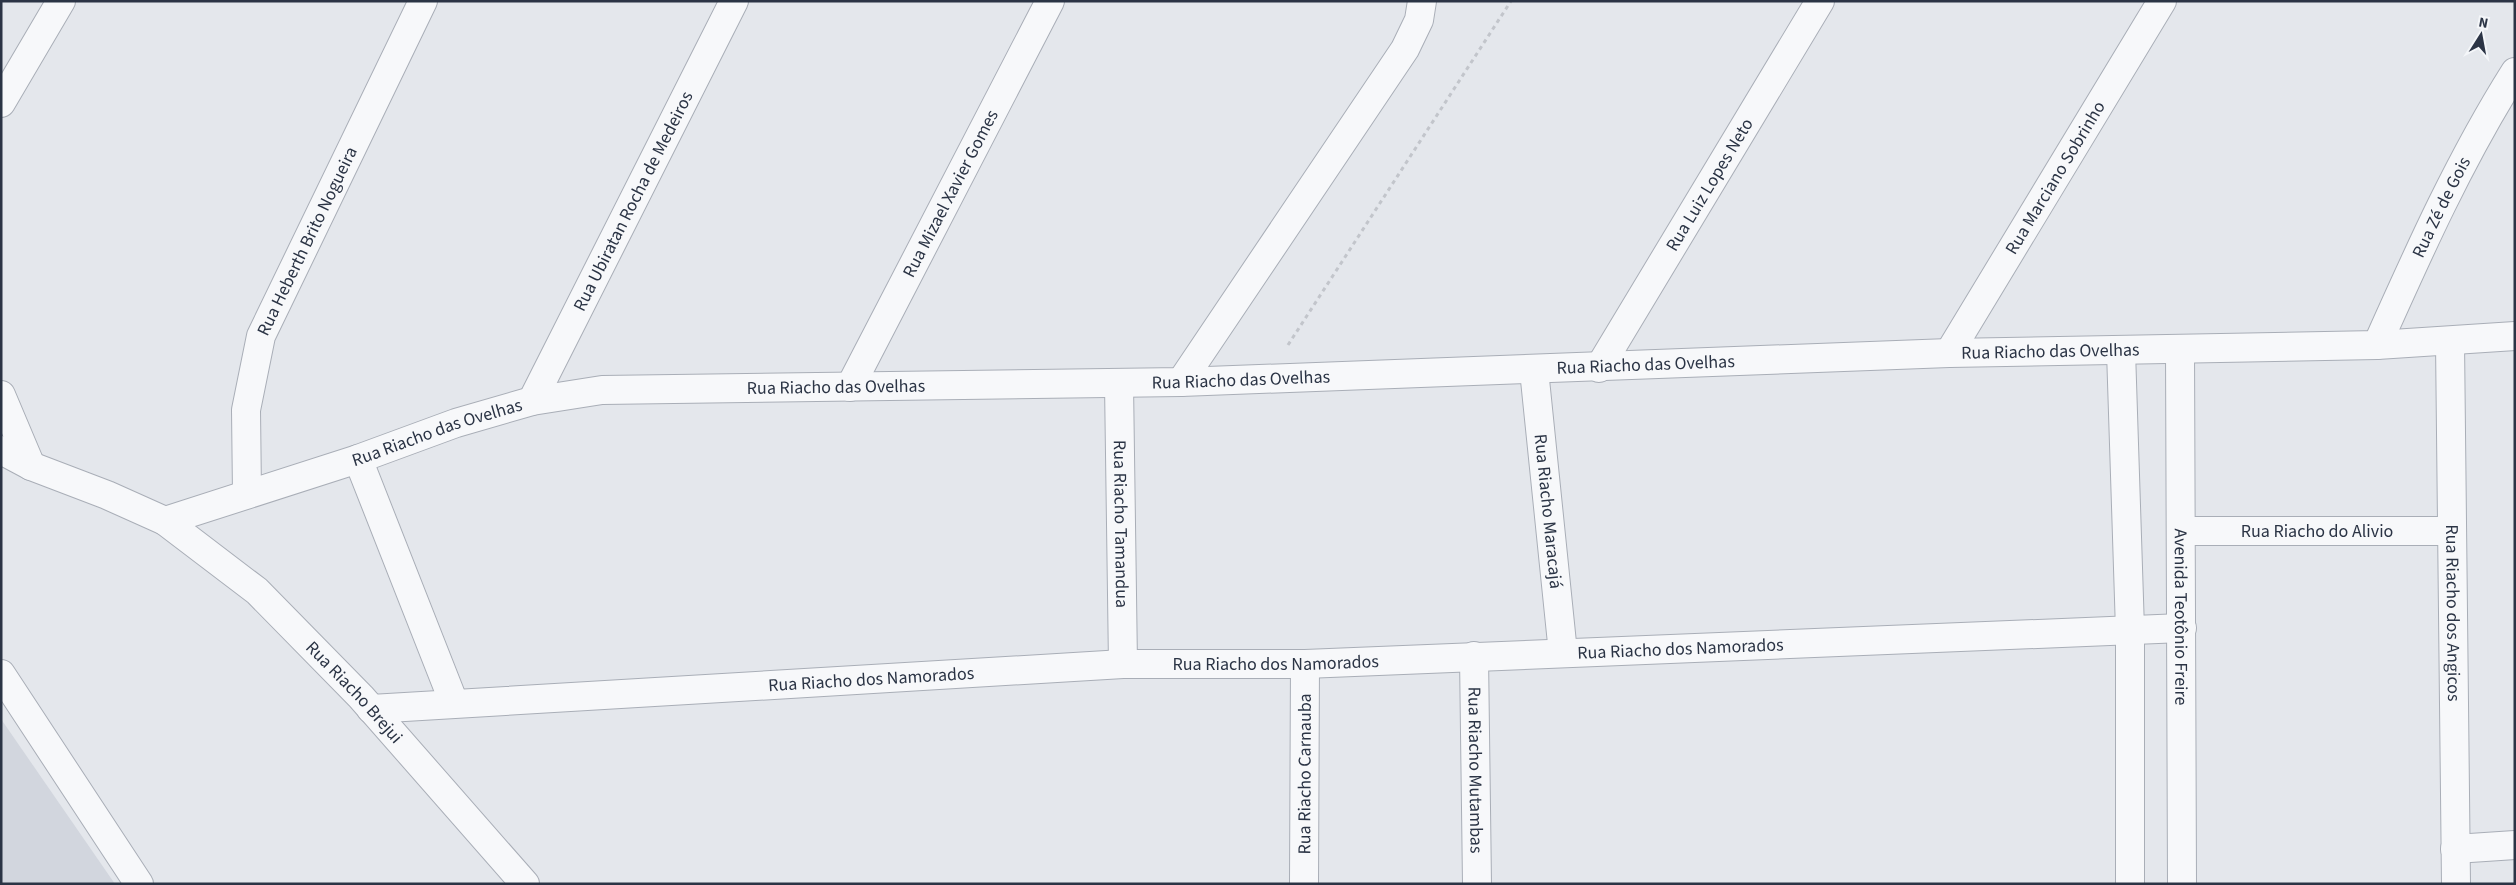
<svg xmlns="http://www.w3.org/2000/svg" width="2516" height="885" font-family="'Source Sans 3',sans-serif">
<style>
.built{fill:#d2d6de}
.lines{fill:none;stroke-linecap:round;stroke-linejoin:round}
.minor-casing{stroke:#a9aeb7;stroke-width:30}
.path{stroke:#c2c5cb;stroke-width:3;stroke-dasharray:4 4;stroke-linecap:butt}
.minor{stroke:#f7f8fa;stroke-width:28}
.labels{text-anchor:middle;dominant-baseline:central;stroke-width:4.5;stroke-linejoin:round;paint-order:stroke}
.street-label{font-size:18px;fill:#2b3445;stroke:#f4f6f9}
</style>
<rect width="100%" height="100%" fill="#e4e7ec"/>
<path class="built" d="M 1,719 L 115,884 L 1,884 Z"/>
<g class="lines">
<g class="minor-casing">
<g id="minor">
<path d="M 1,103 L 61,1"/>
<path id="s1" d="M 2450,342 L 2456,884"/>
<path id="s2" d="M 2377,345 C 2419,251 2460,159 2515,72"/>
<path id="s3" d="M 2180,349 L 2182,884"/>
<path d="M 2121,351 L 2130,630 L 2130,884"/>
<path id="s4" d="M 1949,353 L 2162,1"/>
<path id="s5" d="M 1599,368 L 1820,1"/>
<path id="s6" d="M 1534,370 L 1563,653"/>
<path d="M 1181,382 L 1405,49 L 1419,20 L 1422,1"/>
<path id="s7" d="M 1119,384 L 1123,664"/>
<path id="s8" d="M 850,387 L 1050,1"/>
<path d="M 1,395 L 31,466"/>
<path id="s9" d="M 532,401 L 734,1"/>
<path id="s10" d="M 1,450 L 31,466 L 107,495 L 165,521 L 358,459 L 456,423 L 532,401 L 602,390 L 1181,382 L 1949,353 L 2377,345 L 2515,336"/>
<path d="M 358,459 L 454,703"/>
<path id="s11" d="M 247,494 L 246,410 L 261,336 L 423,1"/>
<path id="s12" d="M 165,521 L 257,591 L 361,697 L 525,884"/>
<path id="s13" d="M 2181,531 L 2452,531"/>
<path id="s14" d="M 1474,656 L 1477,884"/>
<path d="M 1,674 L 139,884"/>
<path id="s15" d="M 371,709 L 1123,664 L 1305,664 L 2182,628"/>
<path d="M 2455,849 L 2515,845"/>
<path id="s16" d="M 1304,884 L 1305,664"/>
</g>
</g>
<path class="path" d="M 1288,345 L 1511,1"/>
<use href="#minor" class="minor"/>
</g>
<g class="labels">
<g class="street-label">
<text stroke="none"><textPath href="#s4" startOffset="205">Rua Marciano Sobrinho</textPath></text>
<text stroke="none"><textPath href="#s5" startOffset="214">Rua Luiz Lopes Neto</textPath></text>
<text stroke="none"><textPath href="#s8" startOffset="218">Rua Mizael Xavier Gomes</textPath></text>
<text stroke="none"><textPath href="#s9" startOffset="224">Rua Ubiratan Rocha de Medeiros</textPath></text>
<text stroke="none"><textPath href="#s2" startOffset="152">Rua Zé de Gois</textPath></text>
<text stroke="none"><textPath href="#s11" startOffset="265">Rua Heberth Brito Nogueira</textPath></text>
<text stroke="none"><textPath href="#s10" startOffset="2085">Rua Riacho das Ovelhas</textPath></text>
<text stroke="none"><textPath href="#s10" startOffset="1680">Rua Riacho das Ovelhas</textPath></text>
<text stroke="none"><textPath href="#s10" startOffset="1275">Rua Riacho das Ovelhas</textPath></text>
<text stroke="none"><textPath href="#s10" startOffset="870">Rua Riacho das Ovelhas</textPath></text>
<text stroke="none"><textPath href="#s10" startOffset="465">Rua Riacho das Ovelhas</textPath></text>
<text stroke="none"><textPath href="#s6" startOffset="142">Rua Riacho Maracajá</textPath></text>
<text stroke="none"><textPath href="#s7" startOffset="140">Rua Riacho Tamandua</textPath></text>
<text stroke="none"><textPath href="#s13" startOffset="136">Rua Riacho do Alivio</textPath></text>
<text stroke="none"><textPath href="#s1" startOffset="271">Rua Riacho dos Angicos</textPath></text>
<text stroke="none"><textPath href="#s3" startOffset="268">Avenida Teotônio Freire</textPath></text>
<text stroke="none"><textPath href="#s15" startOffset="1311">Rua Riacho dos Namorados</textPath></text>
<text stroke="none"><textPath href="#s15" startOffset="906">Rua Riacho dos Namorados</textPath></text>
<text stroke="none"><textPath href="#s15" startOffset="501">Rua Riacho dos Namorados</textPath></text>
<text stroke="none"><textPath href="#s12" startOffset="256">Rua Riacho Brejui</textPath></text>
<text stroke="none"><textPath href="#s14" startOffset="114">Rua Riacho Mutambas</textPath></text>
<text stroke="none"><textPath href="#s16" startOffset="110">Rua Riacho Carnauba</textPath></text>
</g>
</g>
<rect width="2516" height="885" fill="none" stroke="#2b3445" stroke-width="5"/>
<g transform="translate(2481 35) rotate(11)" stroke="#f4f6f9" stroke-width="4" paint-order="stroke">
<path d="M0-4L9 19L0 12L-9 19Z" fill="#2b3445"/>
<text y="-8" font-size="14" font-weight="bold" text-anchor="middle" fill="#2b3445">N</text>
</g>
</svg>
